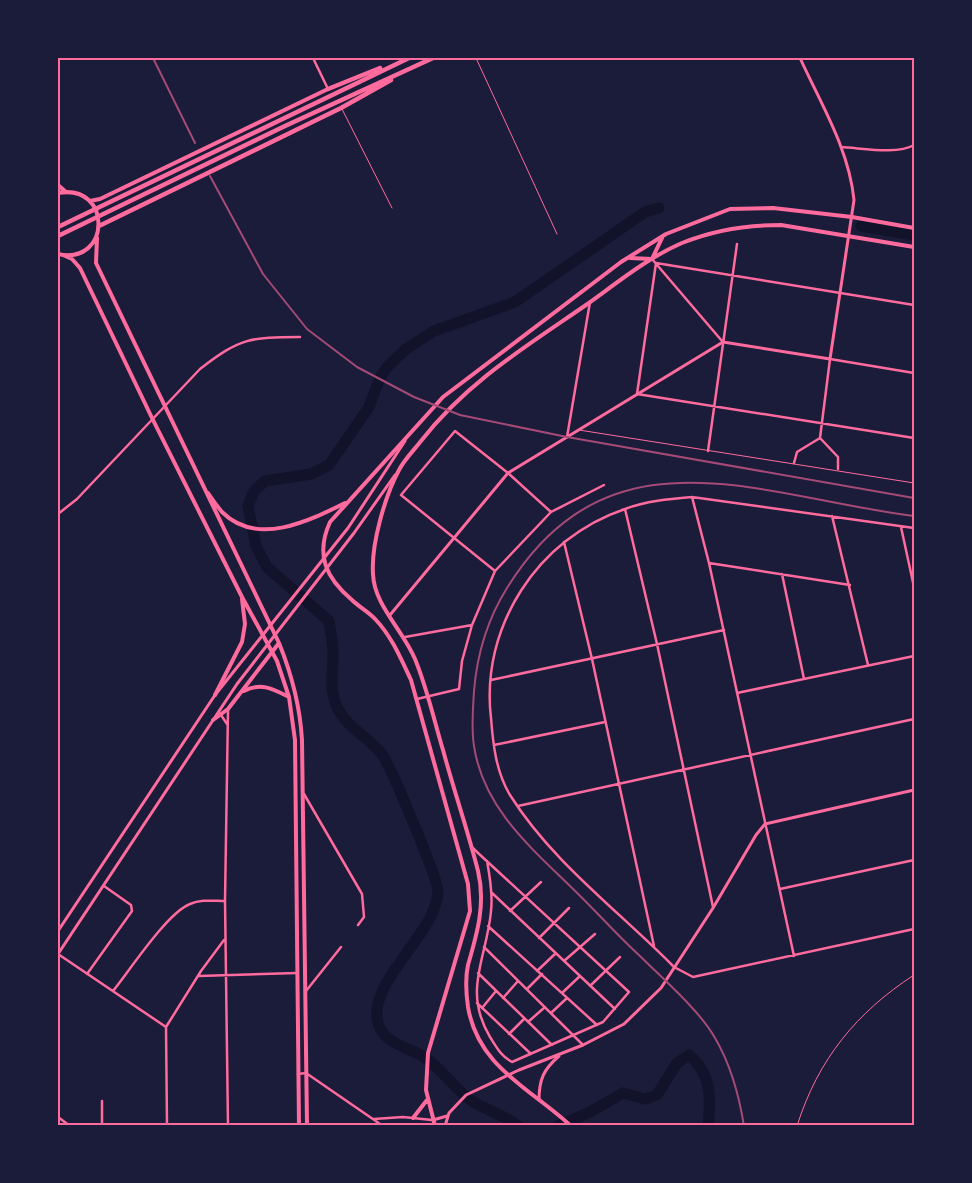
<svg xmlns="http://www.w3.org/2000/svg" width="972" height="1183" font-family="Mulish,sans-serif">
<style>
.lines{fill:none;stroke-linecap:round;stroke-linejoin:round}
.river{stroke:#12122b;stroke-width:11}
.service{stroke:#ff6b9d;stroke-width:1}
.minor{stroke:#ff6b9d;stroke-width:2.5}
.tertiary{stroke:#ff6b9d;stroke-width:3}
.secondary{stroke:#ff6b9d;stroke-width:4}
.motorway{stroke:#ff6b9d;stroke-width:4.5}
.rail{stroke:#a44b75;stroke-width:2}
.neatline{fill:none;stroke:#ff6b9d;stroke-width:2}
</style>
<rect width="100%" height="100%" fill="#1b1b3a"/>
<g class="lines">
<path class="river" d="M 861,226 L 914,235
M 518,1126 C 504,1115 489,1111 475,1103 C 456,1092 443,1069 424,1057 C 410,1048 386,1044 379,1026 C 363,985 436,935 438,892 C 439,881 390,764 381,753 C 368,737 346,727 337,707 C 329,690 333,673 333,655 C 333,644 331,632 329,621 L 267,567 L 256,546 L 248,506 L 254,491 L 265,481 L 311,474 L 329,465 L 369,407 L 380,378 L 388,366 L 406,349 L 434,331 L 515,302 L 645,212 L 659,208
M 558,1126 L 590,1112 L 623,1093 L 645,1099 L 657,1095 L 677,1063 L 689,1055 C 712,1074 711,1098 708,1126"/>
<path class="service" d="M 476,58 L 557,234
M 342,109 L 392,208
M 579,430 L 914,483
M 797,1126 C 818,1059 857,1012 914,975"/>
<path class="minor" d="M 313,58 L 328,89
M 841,147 C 862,148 897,155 914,145
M 652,259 L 722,341
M 656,263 L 637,394 L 914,438
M 656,263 L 914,305
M 567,437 L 590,302
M 820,438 L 830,359 L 914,373
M 820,438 L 838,457 L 838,469
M 708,451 L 737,244
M 794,463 L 797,452 L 820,438
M 692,497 L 709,563 L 794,956
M 625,509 L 657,644 L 713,907
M 58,514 L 77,499 L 200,369 C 240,338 250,337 300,337
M 832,516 L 868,665
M 901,527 L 914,587
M 914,528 L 692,497 C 669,499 646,501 625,509 C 538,538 480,627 491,718 C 493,744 496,772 510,795 C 552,862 619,911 674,967 L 693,977 L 914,929
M 564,542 L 592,659 L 654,946
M 709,563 L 850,585
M 495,571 L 401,495 L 455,431 L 508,473 L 551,512
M 782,574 L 804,679
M 405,637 L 472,625
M 491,680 L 724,630
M 737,693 L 914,656
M 417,699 L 459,689 L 462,661 L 472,625 L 495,571 L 551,512 L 604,485
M 221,715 L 227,724
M 494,745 L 605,722
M 304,794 L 362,894 L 364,917 L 358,925
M 518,806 L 914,719
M 473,848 L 478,853 L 629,992 L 603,1022 L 512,1062 C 501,1056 497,1048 490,1037 C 462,990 487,958 491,911 C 493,895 490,877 487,861
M 780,889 L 914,860
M 491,892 L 615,1009
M 510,911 L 541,882
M 488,926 L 597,1025
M 539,938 L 569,908
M 484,947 L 583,1045
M 58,954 L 166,1027
M 564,961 L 595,934
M 537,971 L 556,953
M 478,973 L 552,1045
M 87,974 L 132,911 L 131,905 L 104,886
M 199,976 L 297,973
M 590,986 L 620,957
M 527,989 L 542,974
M 113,991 C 130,970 167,913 190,904 C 201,899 213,901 225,901
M 306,991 L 341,947
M 562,993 L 580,976
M 503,998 L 518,981
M 477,1003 L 531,1054
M 482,1008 L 496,991
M 551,1013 L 567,998
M 528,1022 L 545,1007
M 509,1034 L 524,1019
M 298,1074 L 306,1073 L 383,1126
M 58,1117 L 70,1126
M 374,1119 L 403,1117 L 432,1120
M 102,1126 L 102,1101
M 167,1126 L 166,1027 L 201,971 L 224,940
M 228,1126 L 225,901 L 228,710"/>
<path class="tertiary" d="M 390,615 L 508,473 L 723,342 L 830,359 L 854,200 C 849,149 821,104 800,58
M 58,931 L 215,695 L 348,528 L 405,441
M 58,954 L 237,684 L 354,533 L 395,475
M 539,1100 C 539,1079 544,1069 559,1056
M 433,1120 L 447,1116
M 445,1126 L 449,1113 L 466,1095 L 519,1070 L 583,1045 L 624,1024 L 661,988 L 713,908 L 756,835 L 765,824 L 914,790"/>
<path class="secondary" d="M 58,185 L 66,192
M 58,193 C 113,183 111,266 58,254
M 90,201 L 100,199 L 328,89
M 97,238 L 96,263 L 279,643 C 292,675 300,706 302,740 L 307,1126
M 63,255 L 72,259 L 80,268 L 152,418 L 242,597 L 277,661 L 289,697 L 295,740 L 299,1126
M 630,258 L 652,259
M 652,259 L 662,238
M 208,493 C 212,499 217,506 222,512 C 257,547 309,521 345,503
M 244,691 C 261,682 273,689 289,697
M 215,695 L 242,642 L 245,624 L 242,599
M 213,720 L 228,709 L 279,643
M 413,1118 L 427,1100
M 435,1126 L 426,1090 L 428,1053 L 470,911 L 468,884 L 411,680 C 401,659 392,637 376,620 C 369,612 359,607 352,600 C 326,578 315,555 330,522 L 443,397 L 621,262 L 666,234 L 730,209 L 773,208 L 852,217 L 914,228
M 571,1126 C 530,1088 478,1067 468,1007 C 466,993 465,979 468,965 C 477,934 486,904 478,871 C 468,831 454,791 443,750 C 434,720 427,688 415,659 C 403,630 374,605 373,574 C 371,544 385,496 399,470 C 404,460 414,450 421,441 C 467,382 525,347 586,305 C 617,283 647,258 682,243 C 714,230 747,225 781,225 L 914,247"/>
<path class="motorway" d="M 328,89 L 380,68
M 99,226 L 341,108 L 391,80
M 58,227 L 409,58
M 58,236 L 285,126 L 433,58"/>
<path class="rail" d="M 153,58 L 195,143
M 210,176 L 263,274 L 307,329 L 357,367 L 414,397 L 460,415 L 567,437 L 914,498
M 744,1126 C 739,1095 731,1065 715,1038 C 700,1011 663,979 641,957 C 617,935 595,910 571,887 C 530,847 483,807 474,746 C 471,728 473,709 474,691 C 477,654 487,620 507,588 C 610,422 762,497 914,516"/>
</g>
<rect width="972" height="1183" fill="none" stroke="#1b1b3a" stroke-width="118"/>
<rect x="59" y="59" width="854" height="1065" class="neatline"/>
</svg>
